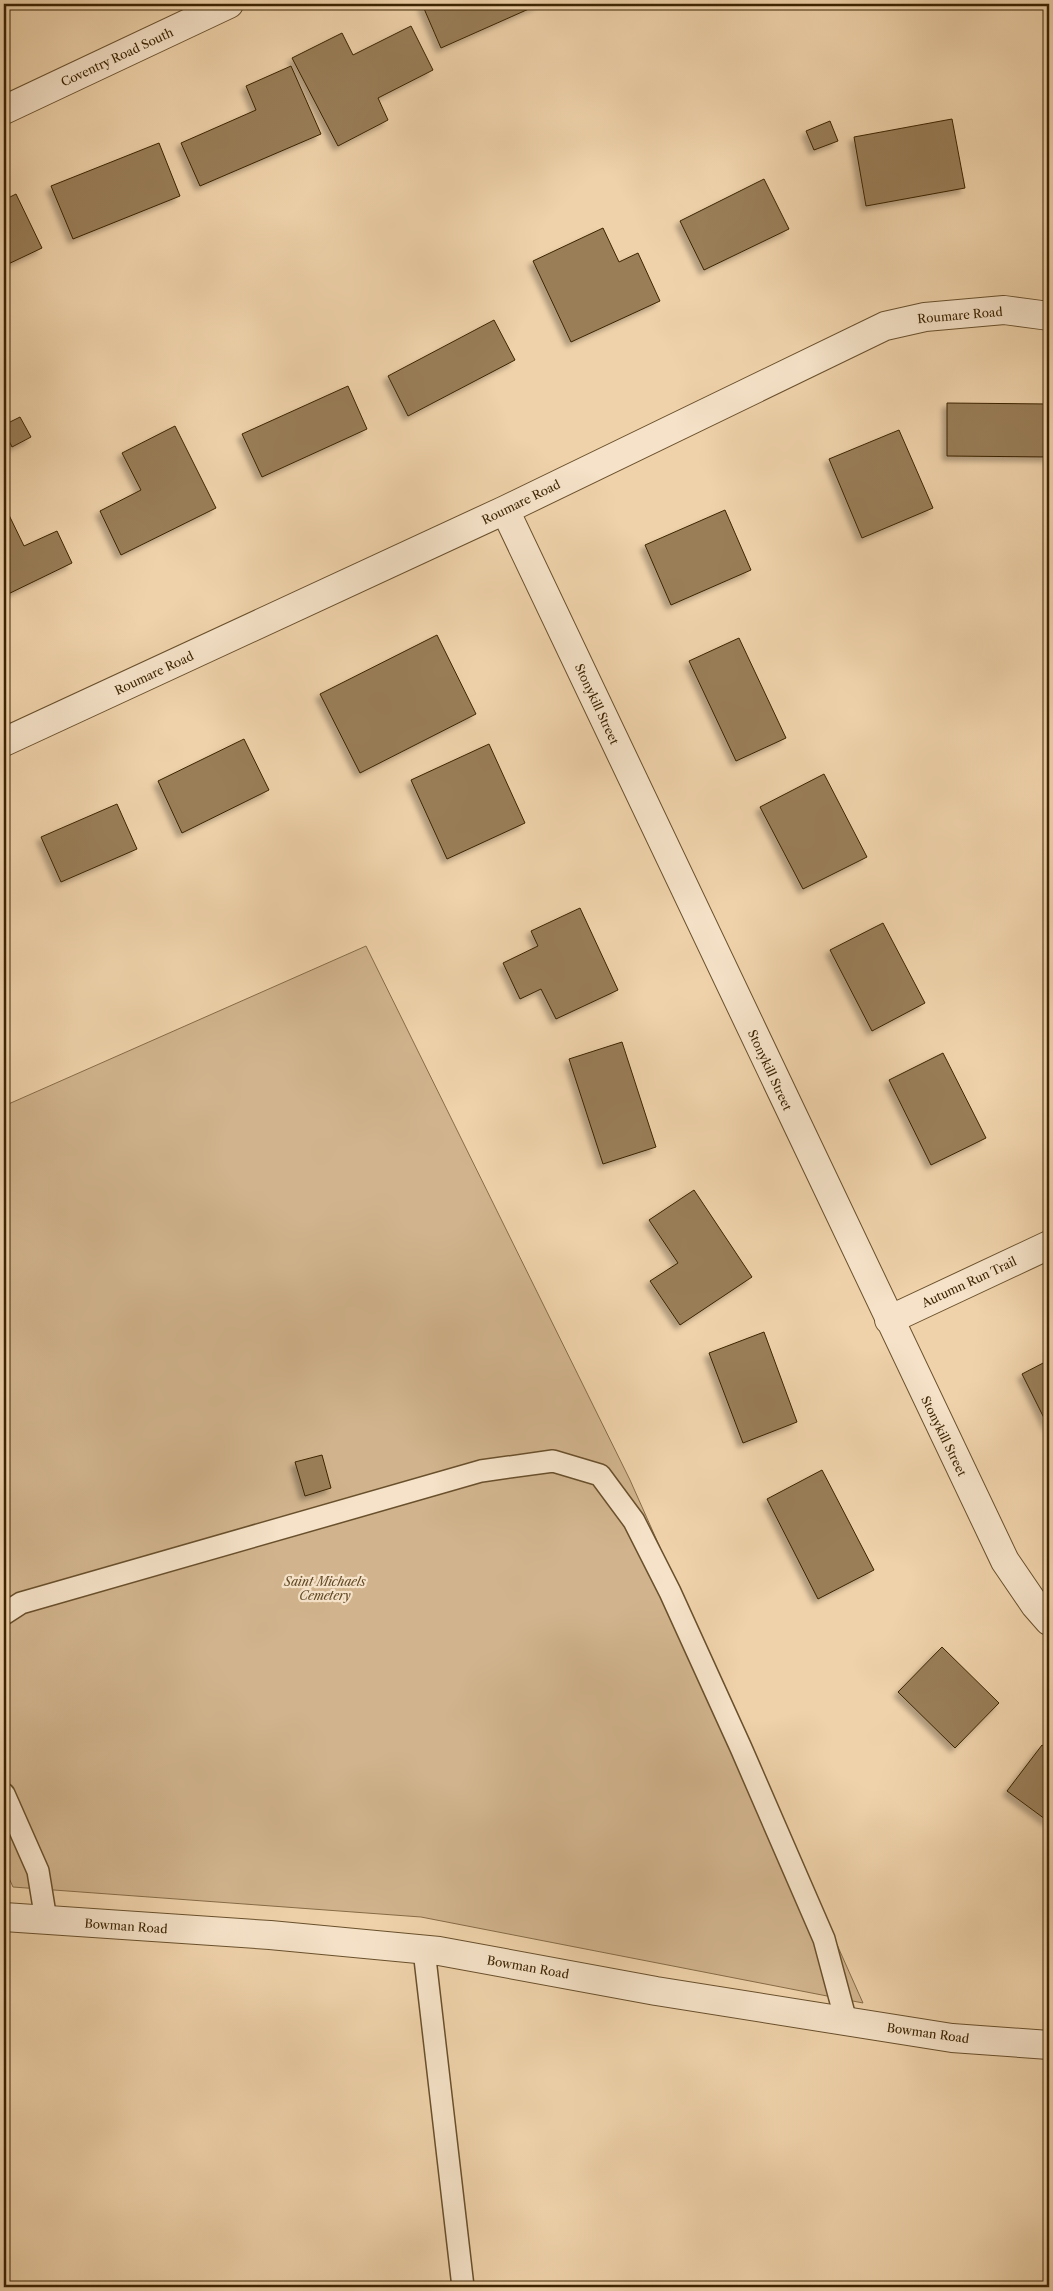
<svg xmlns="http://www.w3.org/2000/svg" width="1053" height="2291" font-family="'Libre Caslon Text',serif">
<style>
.green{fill:#d1b48d;stroke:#866c48}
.building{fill:#997e59;stroke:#3c2402;filter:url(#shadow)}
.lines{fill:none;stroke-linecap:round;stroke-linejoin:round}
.service-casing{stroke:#69502c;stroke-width:24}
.minor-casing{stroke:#69502c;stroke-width:30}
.service{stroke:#f5e2c8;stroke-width:21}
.minor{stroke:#f5e2c8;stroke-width:28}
.labels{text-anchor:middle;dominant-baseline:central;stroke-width:4.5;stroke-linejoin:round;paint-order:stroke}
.street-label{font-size:12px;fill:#3c2402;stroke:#f5e2c8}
.park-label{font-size:12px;font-style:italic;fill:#614825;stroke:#f5e2c8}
</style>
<defs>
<filter id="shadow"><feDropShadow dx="-4.5" dy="4.5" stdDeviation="2.5" flood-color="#0004"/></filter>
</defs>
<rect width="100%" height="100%" fill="#efd2aa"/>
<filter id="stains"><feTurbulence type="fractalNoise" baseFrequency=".004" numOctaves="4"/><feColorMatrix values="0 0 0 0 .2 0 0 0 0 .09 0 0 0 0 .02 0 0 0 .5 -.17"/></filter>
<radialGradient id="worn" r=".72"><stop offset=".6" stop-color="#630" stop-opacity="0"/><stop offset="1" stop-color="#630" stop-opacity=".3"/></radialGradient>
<path class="green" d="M 366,946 L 630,1480 L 863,2003 L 421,1917 L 13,1887 L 4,1867 L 4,1106 Z"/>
<path class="building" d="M 422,4 L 540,4 L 441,48 Z
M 411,26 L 433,70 L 378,98 L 388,120 L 338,146 L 292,58 L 342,33 L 353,55 Z
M 291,66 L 321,134 L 200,186 L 181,143 L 256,110 L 246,86 Z
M 952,119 L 965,188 L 866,206 L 854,137 Z
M 830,121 L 838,141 L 814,150 L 806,131 Z
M 159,143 L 180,196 L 73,239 L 51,186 Z
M 764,179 L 789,229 L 704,270 L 680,221 Z
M 16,194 L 42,248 L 4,266 L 4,200 Z
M 603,228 L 619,262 L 638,253 L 660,301 L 571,342 L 533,261 Z
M 494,320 L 515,360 L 408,416 L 388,376 Z
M 348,386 L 367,429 L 262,477 L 242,434 Z
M 947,403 L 1049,404 L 1049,457 L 947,456 Z
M 20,417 L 31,437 L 12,447 L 4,431 L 4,425 Z
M 175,426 L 216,508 L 121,555 L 100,511 L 141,490 L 122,453 Z
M 899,430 L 933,508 L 862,538 L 829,459 Z
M 725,510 L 751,570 L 671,605 L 645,545 Z
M 8,513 L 24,546 L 57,531 L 72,563 L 4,596 L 4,515 Z
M 437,635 L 476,714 L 360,773 L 320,694 Z
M 739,638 L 786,738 L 736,761 L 689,661 Z
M 244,739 L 269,790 L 182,833 L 158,781 Z
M 489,744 L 525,823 L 447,859 L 411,780 Z
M 824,774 L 867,857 L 803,889 L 760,807 Z
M 117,804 L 137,849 L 61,882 L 41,837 Z
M 580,908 L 618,990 L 556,1019 L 541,989 L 520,999 L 503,963 L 538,946 L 531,931 Z
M 883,923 L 925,1003 L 872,1031 L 830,950 Z
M 622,1042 L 656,1147 L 603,1164 L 569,1059 Z
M 943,1053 L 986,1138 L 931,1165 L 889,1080 Z
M 694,1190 L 752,1277 L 680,1325 L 650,1281 L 678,1263 L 649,1220 Z
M 764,1332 L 797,1422 L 743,1443 L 709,1353 Z
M 1049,1360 L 1049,1428 L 1022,1374 Z
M 322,1455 L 331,1488 L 305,1496 L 295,1462 Z
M 822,1470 L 874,1570 L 818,1599 L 767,1499 Z
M 942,1647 L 999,1703 L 955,1748 L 898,1692 Z
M 1042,1745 L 1049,1750 L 1049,1822 L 1007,1791 Z"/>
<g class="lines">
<g class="service-casing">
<path id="service" d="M 4,1614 L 21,1603 L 481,1471 L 553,1461 L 600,1475 L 634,1521 L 670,1592 L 741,1748 L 824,1939 L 846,2021
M 4,1794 L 38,1871 L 46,1920
M 424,1950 L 463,2287"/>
</g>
<g class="minor-casing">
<path id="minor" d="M 4,110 L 229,4
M 505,510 L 1005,1561 L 1035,1605 L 1049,1621
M 4,742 L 505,510 L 885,326 L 925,317 L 1004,310 L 1049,316
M 889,1320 L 1049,1245
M 4,1917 L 270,1935 L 439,1951 L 656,1991 L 952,2038 L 1049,2045"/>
</g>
<use href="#service" class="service"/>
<use href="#minor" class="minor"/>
</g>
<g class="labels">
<g class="street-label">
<text transform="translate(117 57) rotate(-25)">Coventry Road South</text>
<text transform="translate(960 315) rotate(-5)">Roumare Road</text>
<text transform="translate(521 502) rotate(-26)">Roumare Road</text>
<text transform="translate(154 673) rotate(-25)">Roumare Road</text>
<text transform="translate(597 704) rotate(65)">Stonykill Street</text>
<text transform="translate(770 1070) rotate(65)">Stonykill Street</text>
<text transform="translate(969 1282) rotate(-25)">Autumn Run Trail</text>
<text transform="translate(944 1436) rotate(64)">Stonykill Street</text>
<text transform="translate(126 1926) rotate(4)">Bowman Road</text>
<text transform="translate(528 1967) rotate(10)">Bowman Road</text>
<text transform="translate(928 2033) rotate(8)">Bowman Road</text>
</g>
<g class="park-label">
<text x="325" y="1581">Saint Michaels<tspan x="325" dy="14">Cemetery</tspan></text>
</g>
</g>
<rect width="1053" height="2291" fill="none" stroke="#efd2aa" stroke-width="20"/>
<rect x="5" y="5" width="1043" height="2281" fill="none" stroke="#3c2402" stroke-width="2.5"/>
<rect x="10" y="10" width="1033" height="2271" fill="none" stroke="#3c2402"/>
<rect width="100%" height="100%" filter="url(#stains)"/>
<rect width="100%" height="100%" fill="url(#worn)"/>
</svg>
